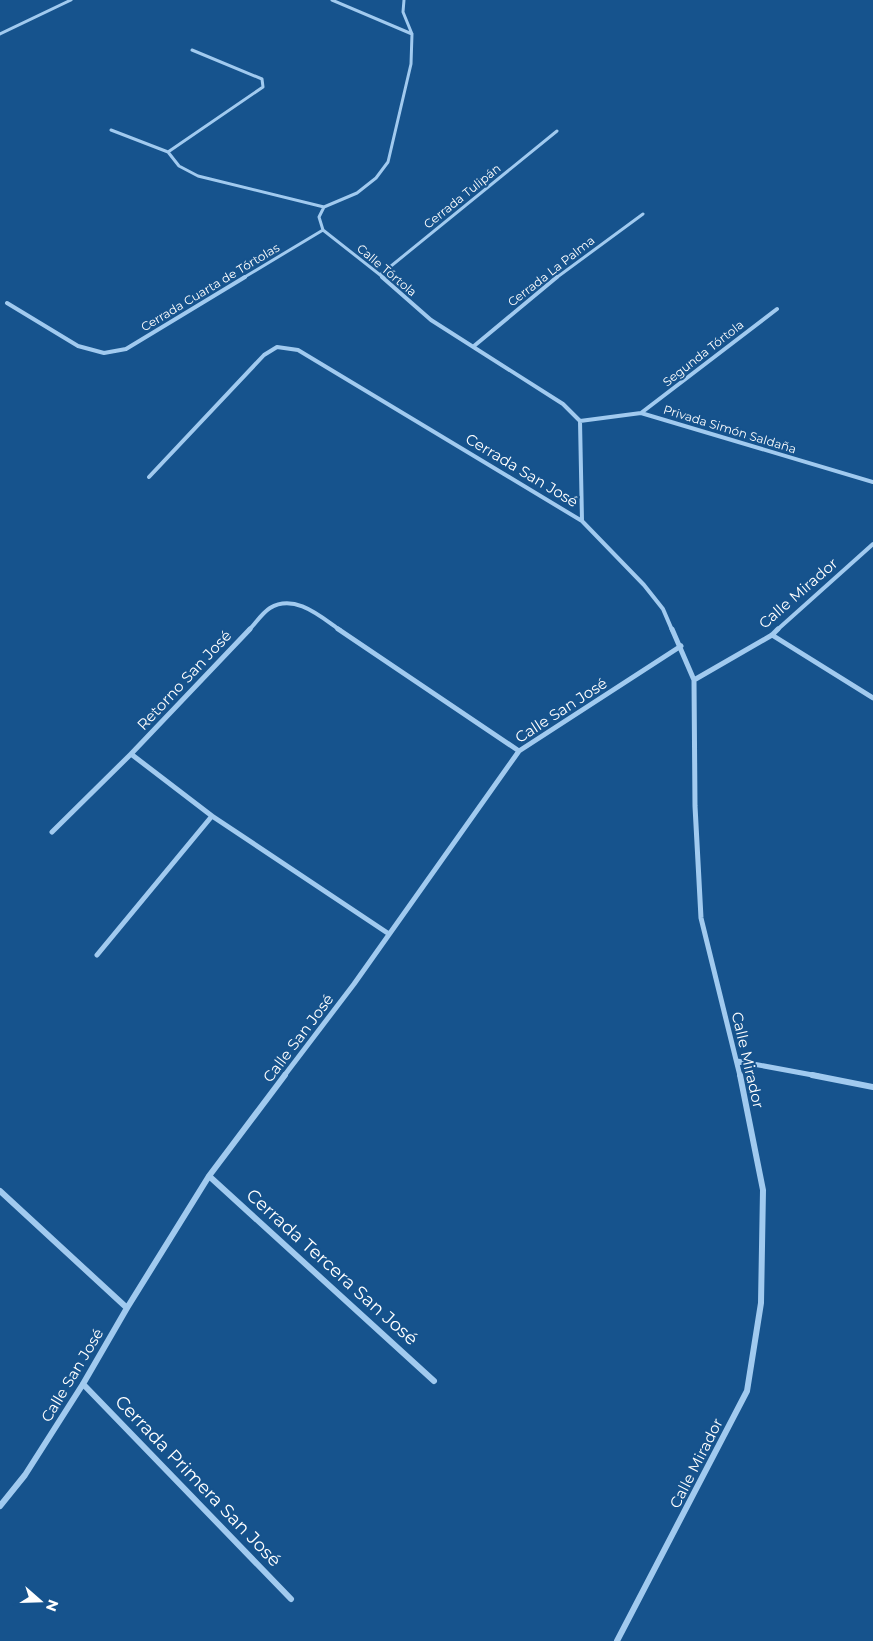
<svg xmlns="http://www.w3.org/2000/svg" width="873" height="1641" font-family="Montserrat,sans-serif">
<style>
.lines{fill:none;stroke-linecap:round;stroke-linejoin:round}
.minor-far3{stroke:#a1caef;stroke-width:3}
.minor-far2{stroke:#a1caef;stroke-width:4}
.minor-far1{stroke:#a1caef;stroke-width:5}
.minor{stroke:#a1caef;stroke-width:6}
.labels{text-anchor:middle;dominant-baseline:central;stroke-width:4;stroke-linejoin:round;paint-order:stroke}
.far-street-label{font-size:12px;fill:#fff;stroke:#16538d}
.street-label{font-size:15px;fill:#fff;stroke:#16538d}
.near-street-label{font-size:18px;fill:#fff;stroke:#16538d}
</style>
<rect width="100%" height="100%" fill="#16538d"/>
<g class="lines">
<path class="minor-far3" d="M 332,0 L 412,34
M 0,34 L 71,0
M 111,130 L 168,152 L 179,166 L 198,176 L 324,207
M 168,152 L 263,87 L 262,79 L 192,50
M 380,275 L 557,131
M 243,278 L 323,230
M 384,278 L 323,230 L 319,217 L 324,207 L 357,193 L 376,178 L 388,162 L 411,64 L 412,34 L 403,12 L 404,0
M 556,278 L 643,214"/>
<path class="minor-far2" d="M 382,277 L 431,320 L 563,404 L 580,421 L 582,521
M 7,303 L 78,346 L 104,353 L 126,349 L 245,277
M 474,346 L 557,277
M 641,413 L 777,309
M 580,421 L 641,413 L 873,482
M 149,477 L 264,355 L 277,347 L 298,350 L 582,521 L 644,585 L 663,609 L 672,630
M 249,630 C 255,624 262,613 270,608 C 295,593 321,617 340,630
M 777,630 L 873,544"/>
<path class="minor-far1" d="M 250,629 L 131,754 L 212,816 L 389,934
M 338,629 L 519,751
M 672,629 L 694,680 L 695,806 L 701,918 L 740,1076
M 772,635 L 873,698
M 694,680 L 772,635 L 778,629
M 52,832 L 131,754
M 97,955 L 212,816
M 737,1061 L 818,1076
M 284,1076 L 354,984 L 519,751 L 681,646"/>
<path class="minor" d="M 812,1075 L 873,1087
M 209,1176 L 434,1381
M 0,1191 L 127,1308
M 83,1384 L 291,1599
M 0,1506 L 25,1475 L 83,1384 L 127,1308 L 209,1176 L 285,1075
M 617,1641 L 747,1391 L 761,1303 L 763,1190 L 740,1075"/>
</g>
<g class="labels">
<g class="far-street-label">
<text transform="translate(462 196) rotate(-39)">Cerrada Tulipán</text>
<text transform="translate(387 270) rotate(40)">Calle Tórtola</text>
<text transform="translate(551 271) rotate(-38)">Cerrada La Palma</text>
<text transform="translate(210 287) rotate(-31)">Cerrada Cuarta de Tórtolas</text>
<text transform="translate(703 353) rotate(-38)">Segunda Tórtola</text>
<text transform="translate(730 429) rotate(17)">Privada Simón Saldaña</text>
</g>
<g class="street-label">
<text transform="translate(522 470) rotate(31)">Cerrada San José</text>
<text transform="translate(798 593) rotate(-41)">Calle Mirador</text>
<text transform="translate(184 680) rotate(-47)">Retorno San José</text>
<text transform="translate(561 710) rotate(-33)">Calle San José</text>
<text transform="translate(298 1038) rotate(-53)">Calle San José</text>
<text transform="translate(748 1060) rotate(77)">Calle Mirador</text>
<text transform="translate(72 1375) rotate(-59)">Calle San José</text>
<text transform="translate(696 1463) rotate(-63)">Calle Mirador</text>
</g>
<g class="near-street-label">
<text transform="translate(332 1267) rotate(42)">Cerrada Tercera San José</text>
<text transform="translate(198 1481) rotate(46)">Cerrada Primera San José</text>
</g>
</g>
<g transform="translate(40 1601) rotate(110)" stroke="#16538d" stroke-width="4" paint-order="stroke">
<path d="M0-4L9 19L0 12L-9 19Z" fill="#ffffff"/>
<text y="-8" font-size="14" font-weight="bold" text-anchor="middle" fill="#ffffff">N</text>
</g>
</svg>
